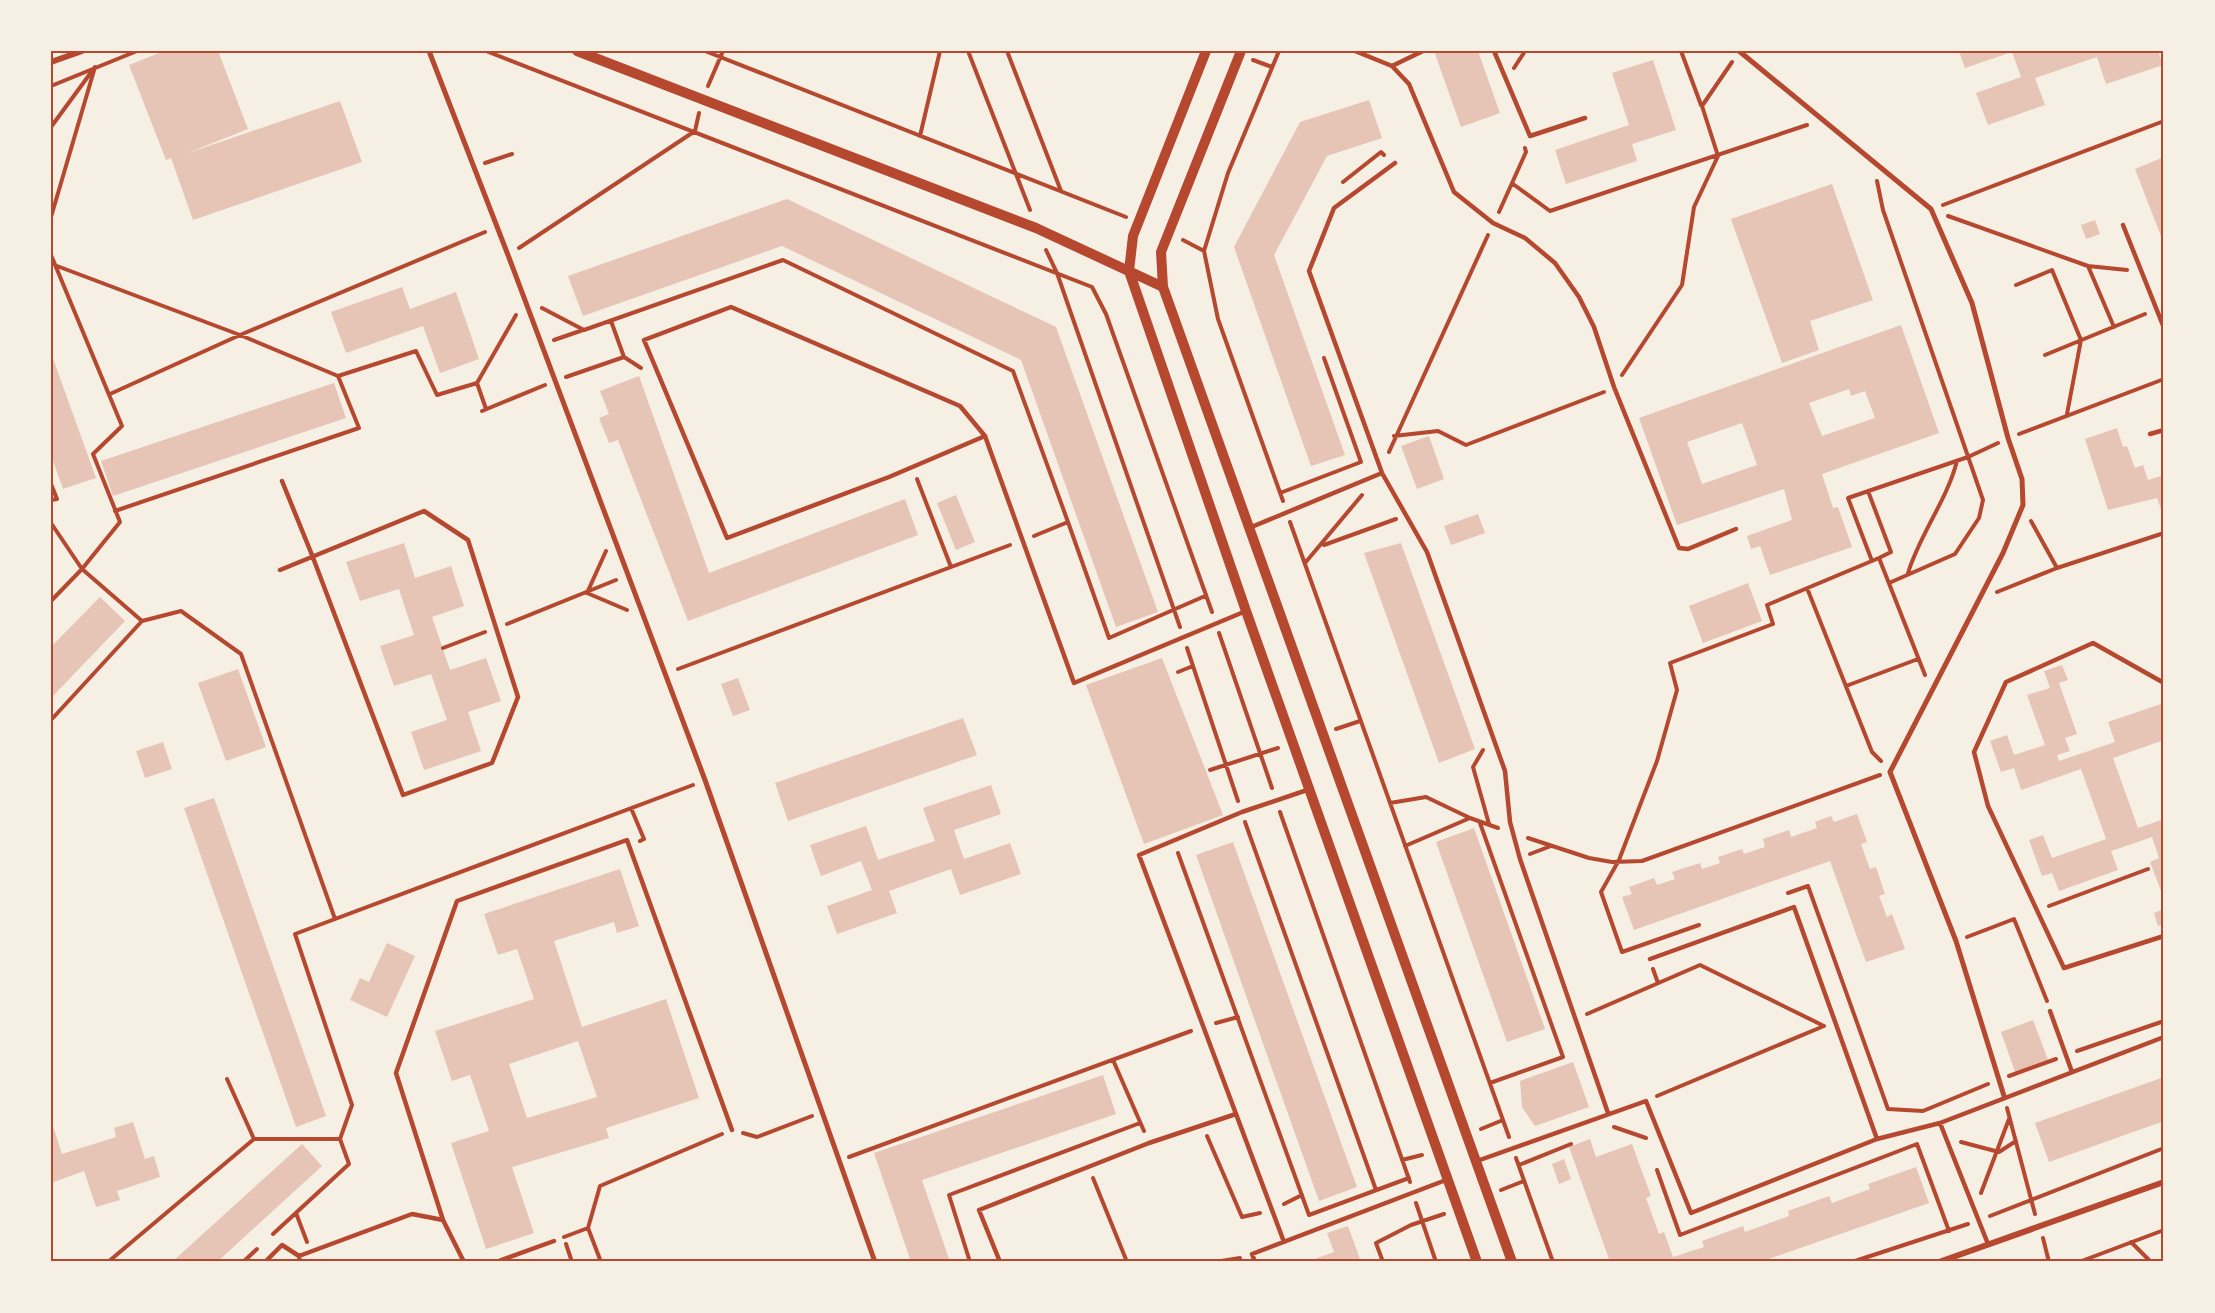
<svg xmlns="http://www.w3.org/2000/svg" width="2215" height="1313" font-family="Mulish,sans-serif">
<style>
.building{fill:#e6c5b7;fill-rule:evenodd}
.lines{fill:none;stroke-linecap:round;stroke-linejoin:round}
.path{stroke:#b5482f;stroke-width:4}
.service{stroke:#b5482f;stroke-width:4.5}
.pedestrian{stroke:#b5482f;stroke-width:5}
.minor{stroke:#b5482f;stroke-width:6}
.tertiary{stroke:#b5482f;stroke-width:10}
.neatline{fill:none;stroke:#b5482f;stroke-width:2}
</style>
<rect width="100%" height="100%" fill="#f6efe4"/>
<path class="building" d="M 164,51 L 218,51 L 248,129 L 185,154 L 340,101 L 362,162 L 193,220 L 171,158 L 166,160 L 129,65 Z
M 1434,51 L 1478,51 L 1500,113 L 1461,127 Z
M 1959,51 L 2158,51 L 2163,65 L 2106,84 L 2097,57 L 2035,78 L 2045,105 L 1988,125 L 1976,93 L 2021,77 L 2012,52 L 1965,68 Z
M 1653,60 L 1676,130 L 1632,144 L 1637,161 L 1566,184 L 1555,150 L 1629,125 L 1612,73 Z
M 1369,100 L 1382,138 L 1327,156 L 1274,255 L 1345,455 L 1311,466 L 1234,247 L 1300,122 Z
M 2164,157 L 2164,244 L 2135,169 Z
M 1832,184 L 1873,300 L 1810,321 L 1819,350 L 1782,363 L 1731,219 Z
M 787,199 L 1056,327 L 1158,612 L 1116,627 L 1021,360 L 782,246 L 583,316 L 568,276 Z
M 2095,220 L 2100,234 L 2086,239 L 2081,225 Z
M 402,287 L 410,309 L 456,292 L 479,359 L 440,373 L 423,326 L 346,353 L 331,312 Z
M 1901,325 L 1939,433 L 1822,474 L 1833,508 L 1838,507 L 1852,547 L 1770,575 L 1760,546 L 1751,549 L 1747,536 L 1792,520 L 1784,489 L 1677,525 L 1639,418 ZM 1849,389 L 1851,396 L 1865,391 L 1875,418 L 1822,436 L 1809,403 ZM 1742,423 L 1757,465 L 1702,484 L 1687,442 Z
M 51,353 L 96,478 L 63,489 L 51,455 Z
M 639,376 L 709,573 L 905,499 L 918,535 L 688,621 L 618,440 L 609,443 L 599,418 L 609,414 L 600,391 Z
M 334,383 L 346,418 L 113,496 L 101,461 Z
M 2117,428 L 2123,447 L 2127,446 L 2135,468 L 2143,465 L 2148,480 L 2164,475 L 2164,517 L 2157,498 L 2108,510 L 2085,439 Z
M 1429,436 L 1444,479 L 1417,489 L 1401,446 Z
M 956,495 L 975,542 L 956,550 L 937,503 Z
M 1478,514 L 1485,533 L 1451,545 L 1444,526 Z
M 404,543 L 415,578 L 451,566 L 464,606 L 432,617 L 450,670 L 486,658 L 501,701 L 468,712 L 481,751 L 424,770 L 411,732 L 447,720 L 431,674 L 394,686 L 380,646 L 414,635 L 399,589 L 360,601 L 346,562 Z
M 1401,543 L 1475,749 L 1439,763 L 1364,553 Z
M 1748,583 L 1762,621 L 1703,643 L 1689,606 Z
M 100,597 L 125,621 L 51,698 L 51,647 Z
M 1162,658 L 1223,815 L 1144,844 L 1086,685 Z
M 2062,665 L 2068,680 L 2059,683 L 2077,734 L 2065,738 L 2070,751 L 2057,755 L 2059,761 L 2115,742 L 2108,722 L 2164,703 L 2164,740 L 2113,758 L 2138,828 L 2164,819 L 2164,899 L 2150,862 L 2159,858 L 2152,837 L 2111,851 L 2118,870 L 2059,891 L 2052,873 L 2042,876 L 2029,840 L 2043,835 L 2052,858 L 2106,839 L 2081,769 L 2021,790 L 2014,768 L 2001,772 L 1990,741 L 2007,735 L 2014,755 L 2045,745 L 2027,695 L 2050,688 L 2044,671 Z
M 238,669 L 266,747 L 226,761 L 198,683 Z
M 738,678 L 750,710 L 733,716 L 721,684 Z
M 963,718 L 977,755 L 788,821 L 775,783 Z
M 163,742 L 172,769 L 145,778 L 136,751 Z
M 991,785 L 1001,814 L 954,830 L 964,859 L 1010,843 L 1021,874 L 960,895 L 951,869 L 889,891 L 897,913 L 837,934 L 827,906 L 872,890 L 861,861 L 821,876 L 810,845 L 866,826 L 878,860 L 935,841 L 923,808 Z
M 214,798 L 326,1116 L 296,1127 L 184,808 Z
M 1857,814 L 1867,842 L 1861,844 L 1870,869 L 1876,867 L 1885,894 L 1879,896 L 1887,917 L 1892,914 L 1905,949 L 1866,962 L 1830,861 L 1634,930 L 1622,897 L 1632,894 L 1629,887 L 1654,878 L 1657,885 L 1675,879 L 1672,872 L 1700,863 L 1702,869 L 1720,863 L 1718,857 L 1742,849 L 1744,854 L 1765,847 L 1763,839 L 1789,830 L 1791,837 L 1817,828 L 1815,822 L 1831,816 L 1834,822 Z
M 1474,828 L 1545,1029 L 1507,1042 L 1436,842 Z
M 1233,842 L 1357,1187 L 1319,1201 L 1196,855 Z
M 620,869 L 639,926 L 617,933 L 614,922 L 554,941 L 582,1027 L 666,999 L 699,1098 L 606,1128 L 609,1138 L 512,1167 L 534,1233 L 486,1249 L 451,1143 L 489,1131 L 470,1075 L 452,1081 L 435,1031 L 534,999 L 517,949 L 498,955 L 484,914 ZM 578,1041 L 597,1097 L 527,1118 L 509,1064 Z
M 2164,909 L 2164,924 L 2158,926 L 2154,913 Z
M 387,943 L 415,956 L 387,1017 L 350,1000 L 360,978 L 369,982 Z
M 2033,1020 L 2048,1060 L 2015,1072 L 2001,1032 Z
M 1573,1062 L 1589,1107 L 1535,1126 L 1522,1107 L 1520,1081 Z
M 1103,1075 L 1116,1114 L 922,1180 L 950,1262 L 911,1262 L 874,1153 Z
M 2164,1077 L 2164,1121 L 2049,1162 L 2035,1123 Z
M 51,1120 L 62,1154 L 116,1137 L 114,1128 L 133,1122 L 145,1159 L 154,1156 L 160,1177 L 117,1191 L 120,1200 L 96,1207 L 84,1171 L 51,1183 Z
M 1590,1139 L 1596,1157 L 1632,1144 L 1651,1196 L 1646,1198 L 1659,1234 L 1664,1232 L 1673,1257 L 1704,1247 L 1702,1241 L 1743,1226 L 1745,1232 L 1789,1216 L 1788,1211 L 1829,1196 L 1832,1203 L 1870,1189 L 1868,1184 L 1916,1167 L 1929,1203 L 1760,1262 L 1610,1262 L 1569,1147 Z
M 302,1144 L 322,1166 L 217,1262 L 172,1262 Z
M 1564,1159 L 1571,1179 L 1559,1184 L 1552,1164 Z
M 1348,1226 L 1361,1262 L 1306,1262 L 1334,1252 L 1327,1233 Z"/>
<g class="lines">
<path class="path" d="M 486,51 L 1092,287 L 1106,314 L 1212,612
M 705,51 L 1126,217
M 968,51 L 1030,210
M 1007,51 L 1061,191
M 1279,51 L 1228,173 L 1204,251 L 1218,319 L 1283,501
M 1681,51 L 1701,105
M 1253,60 L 1272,67
M 1514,68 L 1525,51
M 51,86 L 137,51
M 708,86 L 723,51
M 51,127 L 95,67 L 51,217
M 920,136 L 940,51
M 485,163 L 512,154
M 1877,181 L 1883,210 L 1983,500 L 1979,518 L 1955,554 L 1889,583
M 1343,182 L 1381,152 L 1384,155
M 1513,184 L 1550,211 L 1807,125
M 1943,205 L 2164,121
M 1499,212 L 1526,152 L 1525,148
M 1948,216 L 2088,266 L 2127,270
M 1183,240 L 1204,251
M 519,248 L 695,131 L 699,113
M 1046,250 L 1057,273 L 1180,627
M 51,255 L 122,426 L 93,454 L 120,522 L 82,569 L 51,601
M 57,266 L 240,335 L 338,376 L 359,428 L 115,511
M 2088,266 L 2114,327
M 2016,285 L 2052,270 L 2081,340 L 2067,414
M 542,308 L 584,330 L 783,260 L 1013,371 L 1068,522
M 554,340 L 583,330
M 2045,355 L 2145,314
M 624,357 L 641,368
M 1622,375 L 1682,285 L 1694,207 L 1718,156 L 1702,106 L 1732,62
M 338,376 L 416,351 L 437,395 L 477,383
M 566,377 L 624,357 L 611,321
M 110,394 L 240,335 L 485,232
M 486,409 L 477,383 L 516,315
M 482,411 L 545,385
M 2019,434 L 2164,379
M 1394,436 L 1438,431 L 1466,445 L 1604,392
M 1389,452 L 1488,235
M 917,479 L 951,567
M 51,484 L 57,499 L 51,500
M 1868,491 L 1891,552 L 1879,558
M 1280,493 L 1361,462 L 1324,358
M 1290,522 L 1509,1137
M 51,523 L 82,569 L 142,621 L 51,720
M 1034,536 L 1068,522 L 1109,638 L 1205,596
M 1324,545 L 1396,519
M 606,551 L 587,593 L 627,610
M 1872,561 L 1848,498 L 1968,457 L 1998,443
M 1305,563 L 1362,495
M 2057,568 L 2164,533
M 1908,573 C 1920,534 1947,500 1957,461
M 1807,588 L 1872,752 L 1881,761
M 1997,592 L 2057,568 L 2031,521
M 142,621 L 181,611 L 241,654 L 335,919
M 507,624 L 616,580
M 1219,633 L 1272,788
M 443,648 L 485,632
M 1187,648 L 1238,801
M 678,669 L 1010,545
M 1178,672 L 1193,666
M 1846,686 L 1918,659
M 1336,729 L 1360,721
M 1483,750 L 1473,767 L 1489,824
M 1210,770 L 1278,748
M 1390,803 L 1426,797 L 1470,818 L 1405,846
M 631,808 L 644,839 L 640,841
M 1280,812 L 1410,1182
M 1470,818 L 1498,828
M 1245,822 L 1376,1190
M 1480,823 L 1563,1057 L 1490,1083
M 1528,838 L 1589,858 L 1612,862 L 1642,861 L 1880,775
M 1178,853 L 1309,1215 L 1409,1178
M 1530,854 L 1551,846
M 1788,893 L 1808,886 L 1888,1109 L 1923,1111 L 1988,1084
M 2049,906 L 2148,869
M 1699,925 L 1622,952 L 1601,892 L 1619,860 L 1657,761 L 1677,690 L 1670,663 L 1773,624 L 1767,605 L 1879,558 L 1925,675
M 1967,937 L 2014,919 L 2047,1001
M 1653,969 L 1658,983
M 1587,1014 L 1700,965 L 1822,1025
M 1216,1023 L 1238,1017
M 2077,1051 L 2164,1021
M 1113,1060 L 1144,1131
M 2009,1076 L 2056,1059
M 1657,1096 L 1824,1026
M 2007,1108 L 2035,1214
M 1614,1127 L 1646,1138
M 1481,1129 L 1503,1120
M 743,1133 L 757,1137 L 812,1116
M 1207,1136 L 1242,1217 L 1260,1213
M 254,1139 L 340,1139 L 349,1164 L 273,1234
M 340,1139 L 352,1105 L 295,934 L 693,785
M 1961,1142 L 1999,1152 L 2016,1141
M 849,1157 L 1191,1031
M 1516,1158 L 1553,1262
M 1402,1160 L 1422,1155
M 1519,1165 L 1571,1144
M 1657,1170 L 1680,1235 L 1917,1144 L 1949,1231
M 1093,1178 L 1127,1262
M 1501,1190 L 1524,1181
M 1981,1193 L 2009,1119
M 1416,1203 L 1436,1262
M 1284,1204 L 1302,1195
M 296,1213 L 307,1242
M 1990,1216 L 2164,1148
M 588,1228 L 600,1186 L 722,1134
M 564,1237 L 588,1228 L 601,1262
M 2043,1238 L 2049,1262
M 2131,1242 L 2151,1262
M 566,1244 L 572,1262
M 108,1262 L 254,1139 L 227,1079
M 243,1262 L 257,1249
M 970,1262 L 949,1195 L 1140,1123
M 1215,1262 L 1240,1258
M 1383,1262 L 1376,1243 L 1411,1225 L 1444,1214
M 1852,1262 L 1968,1224
M 2079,1262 L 2164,1230"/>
<path class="service" d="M 1355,51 L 1392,66 L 1423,51
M 1494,51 L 1530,136 L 1585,118
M 1392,66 L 1409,84 L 1454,192 L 1493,223 L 1525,238 L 1555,263 L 1579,297 L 1594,327 L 1614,387 L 1679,548 L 1688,549 L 1736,529
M 1395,163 L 1334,208 L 1309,271 L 1382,473 L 1427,552 L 1505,771 L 1510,822 L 1520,859 L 1608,1113
M 2123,225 L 2164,328
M 2150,434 L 2164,430
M 985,436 L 889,477 L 727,538 L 644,340 L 731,307 L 960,406 L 985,436 L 1074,683 L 1246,611
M 1249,528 L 1382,473
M 280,570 L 424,511 L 468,540 L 518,697 L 492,763 L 403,795 L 312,555 L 282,481
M 2164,683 L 2093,643 L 2006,682 L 1974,752 L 1988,806 L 2064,968 L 2164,936
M 1650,959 L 1794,907 L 1877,1139
M 2050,1011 L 2072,1072
M 1940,1123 L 2164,1037
M 1477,1161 L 1646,1101 L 1691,1213 L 1877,1139 L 1940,1123 L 1988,1244
M 443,1220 L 396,1073 L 457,901 L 627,840 L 732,1130
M 1284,1242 L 1139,855 L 1242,812 L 1310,789
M 299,1256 L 412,1214 L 443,1220 L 464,1262
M 265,1262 L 282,1245 L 299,1256 L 300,1262
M 496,1262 L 554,1241
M 1000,1262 L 979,1210 L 1149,1143 L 1236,1114
M 1255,1262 L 1252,1254 L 1446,1180"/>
<path class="pedestrian" d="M 429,51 L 508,255 L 705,780 L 875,1262
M 1739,51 L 1931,209 L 1972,303 L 2008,438 L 2022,479 L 2023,505 L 2003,553 L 1890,772 L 1956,941 L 2004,1096"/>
<path class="minor" d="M 51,62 L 82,51
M 1939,1262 L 2164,1182"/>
<path class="tertiary" d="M 577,51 L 1036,228 L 1163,287
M 1206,51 L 1133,236 L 1129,271 L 1246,611 L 1477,1262
M 1241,51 L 1161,252 L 1163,287 L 1512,1262"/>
</g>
<rect width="2215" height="1313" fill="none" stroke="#f6efe4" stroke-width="105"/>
<rect x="52" y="52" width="2110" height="1208" class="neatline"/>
</svg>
